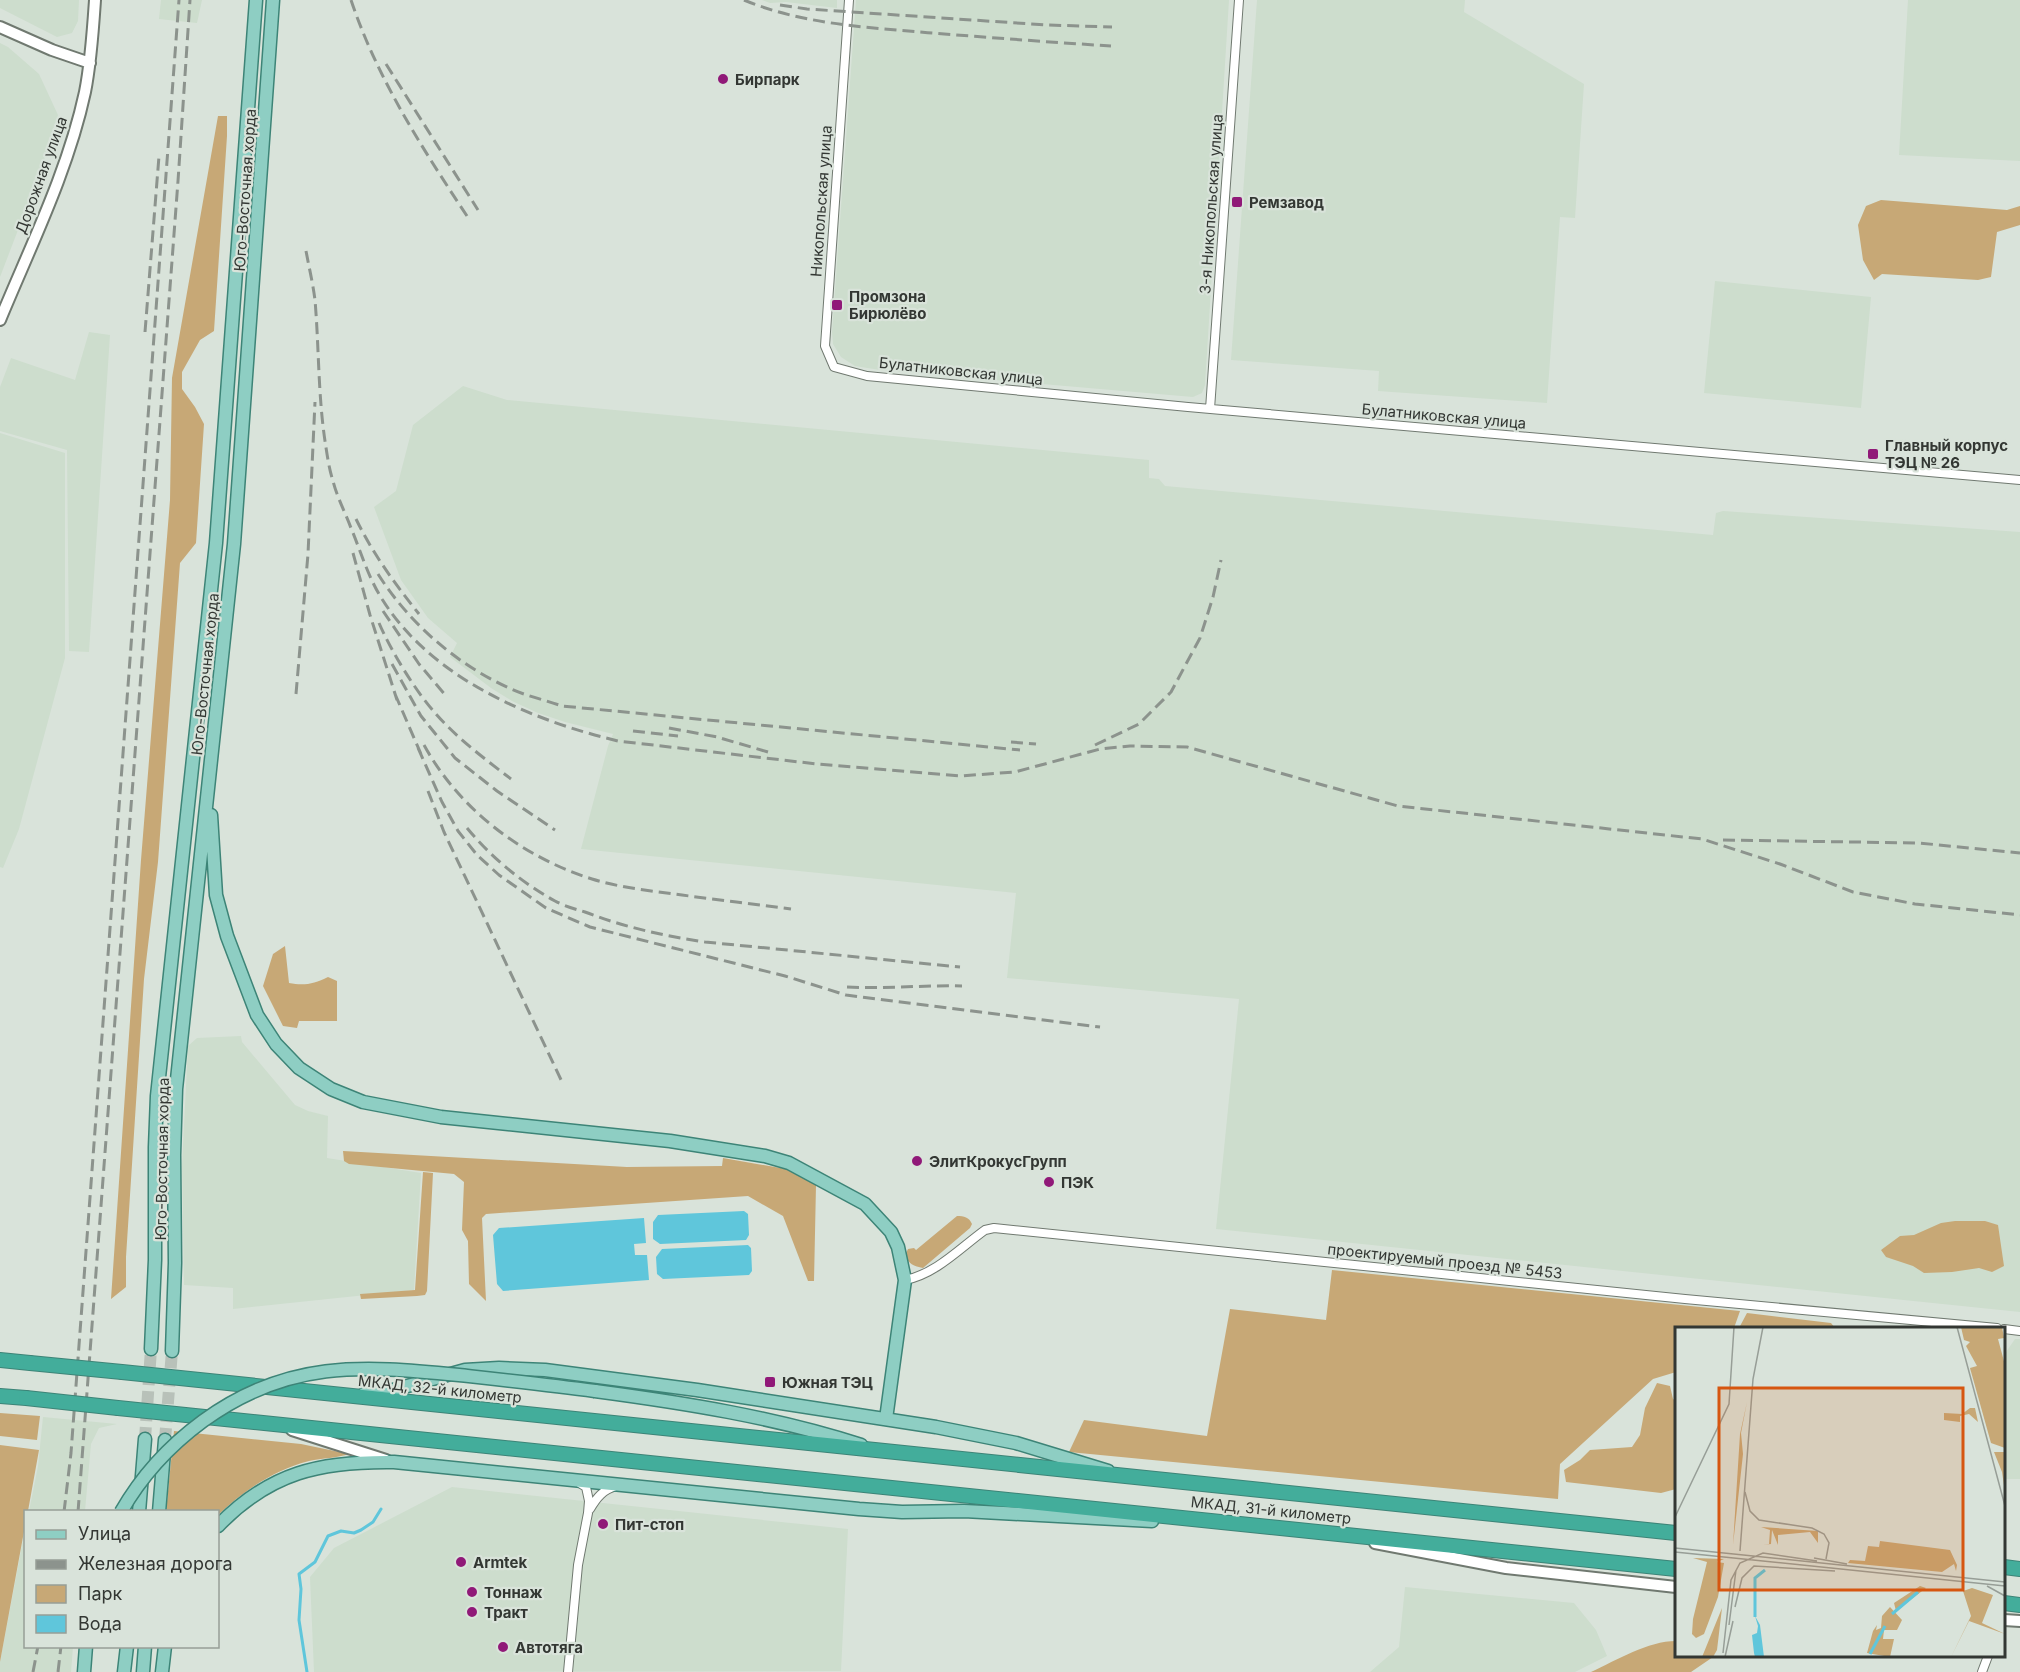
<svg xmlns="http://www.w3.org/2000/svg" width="2020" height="1672" font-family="Inter,sans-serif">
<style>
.built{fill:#cdddcd}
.green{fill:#c7a876}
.water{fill:#5fc6db}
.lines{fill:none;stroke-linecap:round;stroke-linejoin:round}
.stream{stroke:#5fc6db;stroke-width:3}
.primary-tunnel{stroke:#b8c1b9;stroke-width:12;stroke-dasharray:12 6;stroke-linecap:butt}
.street-casing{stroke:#707970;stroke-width:10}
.secondary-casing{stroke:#707970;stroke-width:14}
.primary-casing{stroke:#3d8477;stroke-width:15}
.highway-casing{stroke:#3d8477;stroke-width:16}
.street{stroke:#fff;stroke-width:8}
.secondary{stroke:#fff;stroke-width:10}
.primary{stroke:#8ecec3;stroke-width:12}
.highway{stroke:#43ad9b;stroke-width:14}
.rail{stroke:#8c938d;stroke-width:3;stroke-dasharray:12 6;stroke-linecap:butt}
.primary-bridge-casing{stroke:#3d8477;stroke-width:15;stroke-linecap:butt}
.highway-bridge-casing{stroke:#3d8477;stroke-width:16;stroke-linecap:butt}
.primary-bridge{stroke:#8ecec3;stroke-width:12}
.highway-bridge{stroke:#43ad9b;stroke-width:14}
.poi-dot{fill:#901978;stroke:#d9e3da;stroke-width:2}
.labels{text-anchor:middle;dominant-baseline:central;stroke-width:4.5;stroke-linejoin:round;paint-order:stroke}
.poi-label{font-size:15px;font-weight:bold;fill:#333733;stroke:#d9e3da;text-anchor:start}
.street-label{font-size:15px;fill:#333733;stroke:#d9e3da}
.inset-river{fill:none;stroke:#5fc6db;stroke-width:3}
.inset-road{fill:none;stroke:#979e97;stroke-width:1.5}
.view{fill:#d65610;fill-opacity:0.15;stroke:#d65610;stroke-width:3}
.inset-edge{fill:none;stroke:#333733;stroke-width:3}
</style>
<rect width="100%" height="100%" fill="#d9e3da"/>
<path class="built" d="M 0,0 L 79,0 L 78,21 L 72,33 L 57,37 L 0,8 Z
M 161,0 L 202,0 L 197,23 L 159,19 Z
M 762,0 L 837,0 L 837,8 L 786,2 L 770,3 Z
M 856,0 L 1229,0 L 1205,385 L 1202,393 L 1193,397 L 880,370 L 855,366 L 841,357 L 833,344 L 832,332 Z
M 1257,0 L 1465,0 L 1464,12 L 1584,84 L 1575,218 L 1560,217 L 1547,403 L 1378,391 L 1379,371 L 1231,360 Z
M 1908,0 L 2020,0 L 2020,161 L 1899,155 Z
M 0,43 L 8,47 L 39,74 L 58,115 L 41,170 L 0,277 Z
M 1715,281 L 1871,297 L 1861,408 L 1704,393 Z
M 89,332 L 110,335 L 89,652 L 69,651 L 67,450 L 0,431 L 0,387 L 11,358 L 75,380 Z
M 463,386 L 507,400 L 1149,460 L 1149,478 L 1159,479 L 1165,486 L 1713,535 L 1716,513 L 1723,511 L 2020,532 L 2020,1312 L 1216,1229 L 1239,999 L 1007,978 L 1016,893 L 581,849 L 608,746 L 613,734 L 565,722 L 538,713 L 512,701 L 491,688 L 450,657 L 457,643 L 428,618 L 401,580 L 374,507 L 396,491 L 413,425 Z
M 0,433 L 65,453 L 65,658 L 19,829 L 3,868 L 0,867 Z
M 241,1036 L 242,1042 L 295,1105 L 308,1111 L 328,1116 L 327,1158 L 421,1173 L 414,1290 L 233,1309 L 233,1288 L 184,1285 L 182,1165 L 188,1046 L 197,1038 Z
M 2015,1339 L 2020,1339 L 2020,1479 L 2004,1479 L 2004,1355 Z
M 43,1417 L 117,1424 L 99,1428 L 91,1444 L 85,1511 L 29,1511 L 38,1466 Z
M 452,1487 L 848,1529 L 841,1671 L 314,1672 L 310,1577 L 334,1548 Z
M 25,1529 L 26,1646 L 73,1647 L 71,1672 L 0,1672 L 0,1662 Z
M 1405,1587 L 1574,1603 L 1596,1630 L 1607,1656 L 1575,1672 L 1370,1672 L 1399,1647 Z"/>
<path class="green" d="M 218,116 L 227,116 L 227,136 L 214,331 L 200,340 L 182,372 L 182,389 L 195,407 L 204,424 L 196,543 L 180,563 L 158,862 L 144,979 L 126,1257 L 126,1287 L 111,1299 L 141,860 L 170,500 L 172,378 Z
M 1881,200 L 2007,210 L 2020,206 L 2020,225 L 1997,232 L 1991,277 L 1978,280 L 1882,274 L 1874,280 L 1863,260 L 1858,225 L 1866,206 Z
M 285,946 L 289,983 C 304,986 314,984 328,977 L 337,981 L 337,1021 L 299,1021 L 297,1028 L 283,1026 L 263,986 L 273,954 Z
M 343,1151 L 627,1167 L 722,1166 L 723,1158 L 786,1169 L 816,1185 L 814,1281 L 808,1281 L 783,1216 L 748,1196 L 486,1214 L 482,1218 L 486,1301 L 469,1284 L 468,1241 L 462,1230 L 464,1182 L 454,1174 L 349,1164 L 344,1161 Z
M 423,1172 L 433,1173 L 427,1291 L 425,1295 L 417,1296 L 361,1299 L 360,1294 L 415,1290 Z
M 957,1216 C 964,1216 969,1217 972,1224 L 970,1228 L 923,1268 C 914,1266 908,1264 905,1255 L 908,1249 L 914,1248 L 916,1250 Z
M 1955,1221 L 1985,1221 L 1998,1225 L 2004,1266 L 1992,1272 L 1979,1268 L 1952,1272 L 1924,1273 L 1913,1266 L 1886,1257 L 1881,1250 L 1900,1236 L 1914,1235 L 1941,1223 Z
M 1332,1270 L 1740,1311 L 1734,1328 L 1676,1328 L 1676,1372 L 1653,1379 L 1560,1464 L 1558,1499 L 1069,1452 L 1084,1420 L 1207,1436 L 1230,1309 L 1326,1320 Z
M 1747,1313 L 1831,1323 L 1835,1328 L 1739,1328 Z
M 1657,1383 L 1670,1386 L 1673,1399 L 1676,1401 L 1676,1489 L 1661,1493 L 1566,1482 L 1564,1470 L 1580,1460 L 1590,1450 L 1632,1447 L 1640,1435 L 1645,1408 Z
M 0,1413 L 40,1416 L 37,1440 L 0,1436 Z
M 174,1431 L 301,1444 L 349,1454 C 338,1458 322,1458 309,1461 C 274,1470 243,1491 218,1515 L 218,1512 L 166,1512 Z
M 0,1445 L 39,1450 L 28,1511 L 26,1512 L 25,1526 L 0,1662 Z
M 1676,1641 L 1676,1656 L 1713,1656 L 1713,1657 L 1691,1672 L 1591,1672 C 1617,1660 1648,1641 1676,1641 Z"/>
<path class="water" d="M 744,1211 L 748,1214 L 749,1235 L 746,1240 L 660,1244 L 653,1239 L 653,1222 L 658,1215 Z
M 644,1218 L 646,1243 L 634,1244 L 635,1255 L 647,1255 L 649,1280 L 503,1291 L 497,1284 L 493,1235 L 499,1228 Z
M 748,1245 L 751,1248 L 752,1271 L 749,1275 L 663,1279 L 657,1274 L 656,1257 L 662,1249 Z"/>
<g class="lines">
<path class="stream" d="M 307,1672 L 299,1620 L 301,1589 L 299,1574 L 315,1562 L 328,1536 L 341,1531 L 354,1533 L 361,1530 L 373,1522 L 381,1509"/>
<path class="primary-tunnel" d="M 145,1439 L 151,1349
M 165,1440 L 172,1351"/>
<g class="street-casing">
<path id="street" d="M 849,0 L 825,346 L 834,367 L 867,376 L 1188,407 L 2020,480
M 1210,409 L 1239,0
M 905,1280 C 936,1274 960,1248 985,1230 L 994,1228 L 1685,1299 L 1997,1328
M 2004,1329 L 2020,1331
M 590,1509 C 597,1497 603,1490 616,1486
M 568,1672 L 578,1565 L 588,1513 L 589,1501 L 586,1487 L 578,1482
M 1982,1672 L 1988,1656"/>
</g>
<g class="secondary-casing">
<path id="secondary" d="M 0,27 L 52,50 L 90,63
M 0,320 C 31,245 68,171 85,92 C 91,62 93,30 95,0
M 292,1430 L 386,1460
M 1375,1543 L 1506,1568 L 1676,1587
M 2004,1620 L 2020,1621"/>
</g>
<g class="primary-casing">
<path id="primary" d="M 211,815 L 216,895 L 227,936 L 257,1015 L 276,1044 L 299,1068 L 331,1089 L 363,1102 L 441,1117 L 670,1141 L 765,1156 L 789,1163 L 865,1204 L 891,1232 L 898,1247 L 905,1280 L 886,1419
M 151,1349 L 155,1260 L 155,1147 L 157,1096 L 216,543 L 256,0
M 172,1351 L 175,1263 L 174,1155 L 176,1089 L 234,544 L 273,0
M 595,1391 C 685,1403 774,1417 861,1445
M 364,1394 L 393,1390 L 465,1370 L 499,1368 L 545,1370 L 697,1390 L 936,1427 L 1016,1443 L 1108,1471
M 139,1512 L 145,1439
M 159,1512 L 165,1440
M 218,1526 C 270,1472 321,1461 394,1462 L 859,1509 L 902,1512 L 964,1511 L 1152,1521
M 84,1672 L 86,1646
M 124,1672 L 127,1646
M 143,1672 L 145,1646
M 162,1672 L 165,1646"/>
</g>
<g class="highway-casing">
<path id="highway" d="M 0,1360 L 30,1363
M 122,1372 L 1676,1533
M 0,1396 L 26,1398
M 118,1408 L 1676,1569
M 2004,1567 L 2020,1569
M 2004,1603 L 2020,1605"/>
</g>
<use href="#street" class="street"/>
<use href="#secondary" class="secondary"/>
<use href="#primary" class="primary"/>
<use href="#highway" class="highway"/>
<path class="rail" d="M 351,0 C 377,78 422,148 467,216
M 744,0 C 799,23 860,27 919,32 C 983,37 1047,42 1111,46
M 780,5 L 807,9 L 1047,25 L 1112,27
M 386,64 L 478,210
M 306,251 C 309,267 313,284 315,300 C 319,347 318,394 325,441 C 327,454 329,469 333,481 C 337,497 345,512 351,528 C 361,552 368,577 382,599 C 432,679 531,720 618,741 L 817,764 L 960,776 L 1015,772 L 1100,749 L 1130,746 L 1187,747 L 1398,806 L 1702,839 L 1780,864 L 1853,892 L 1915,904 L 2020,915
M 145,332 L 159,156
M 356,519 C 373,554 395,584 419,614
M 353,553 L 370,615 L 397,700
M 378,574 C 409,623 456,664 509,688 C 526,696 545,700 562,706 L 1020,750
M 383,611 L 419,664 L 447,697
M 379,623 C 391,651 416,692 436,714 C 458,739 485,759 511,779
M 392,664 L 421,716 L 455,758 L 497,791 L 555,830
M 296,694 L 308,554 L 315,402
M 395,694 L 421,754
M 669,728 L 717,737 L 768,752
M 633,731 L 678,736
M 1011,742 L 1036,744
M 424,745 C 459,809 522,857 592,879 C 621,888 652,891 682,895 C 718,900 755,904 791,909
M 1095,745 L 1139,724 L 1171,692 L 1200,638 L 1213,597 L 1221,560
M 418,748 L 442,802 L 458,831 L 477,855 L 499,875 L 546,908 L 590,927 L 785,976 L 846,995 L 1100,1027
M 428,791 L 444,832 L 563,1084
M 467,828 C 491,857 522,883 555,901 C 564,906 575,909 585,912 C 624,927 664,936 705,942 L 960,967
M 1723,840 L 1919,843 L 2020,853
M 847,987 C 885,989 923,985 962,986
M 64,1512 L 71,1453 L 179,0
M 78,1512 L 178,181 L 190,0
M 33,1672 L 38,1646
M 58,1672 L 61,1646"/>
<g class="primary-bridge-casing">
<path id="primary-bridge" d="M 121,1512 C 142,1475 169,1446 203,1421 C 287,1360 361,1365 459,1375 C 504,1380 550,1385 595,1391"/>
</g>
<g class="highway-bridge-casing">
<path id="highway-bridge" d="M 30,1363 L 122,1372
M 26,1398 L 118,1408"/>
</g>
<use href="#primary-bridge" class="primary-bridge"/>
<use href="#highway-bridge" class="highway-bridge"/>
</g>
<g class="poi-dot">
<circle cx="723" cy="79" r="6"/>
<rect x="1231" y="196" width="12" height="12" rx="3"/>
<rect x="831" y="299" width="12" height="12" rx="3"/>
<rect x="1867" y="448" width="12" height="12" rx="3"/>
<circle cx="917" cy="1161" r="6"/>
<circle cx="1049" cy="1182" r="6"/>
<rect x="764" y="1376" width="12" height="12" rx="3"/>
<circle cx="603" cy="1524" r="6"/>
<circle cx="461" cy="1562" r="6"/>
<circle cx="472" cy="1592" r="6"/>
<circle cx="472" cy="1612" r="6"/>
<circle cx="503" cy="1647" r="6"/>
</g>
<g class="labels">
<g class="poi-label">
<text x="735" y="79">Бирпарк</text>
<text x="1249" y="202">Ремзавод</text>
<text x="849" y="296">Промзона<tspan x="849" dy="17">Бирюлёво</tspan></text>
<text x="1885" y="445">Главный корпус<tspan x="1885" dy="17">ТЭЦ № 26</tspan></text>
<text x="929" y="1161">ЭлитКрокусГрупп</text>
<text x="1061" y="1182">ПЭК</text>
<text x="782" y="1382">Южная ТЭЦ</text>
<text x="615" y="1524">Пит-стоп</text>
<text x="473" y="1562">Armtek</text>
<text x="484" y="1592">Тоннаж</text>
<text x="484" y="1612">Тракт</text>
<text x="515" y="1647">Автотяга</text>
</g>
<g class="street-label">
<text transform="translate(41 175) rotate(-70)">Дорожная улица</text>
<text transform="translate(245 190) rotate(-86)">Юго-Восточная хорда</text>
<text transform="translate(821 201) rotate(-86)">Никопольская улица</text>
<text transform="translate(1211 204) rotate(-86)">3-я Никопольская улица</text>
<text transform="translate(961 371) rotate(6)">Булатниковская улица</text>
<text transform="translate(1444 416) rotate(5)">Булатниковская улица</text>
<text transform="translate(205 674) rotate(-84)">Юго-Восточная хорда</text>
<text transform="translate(162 1159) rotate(-89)">Юго-Восточная хорда</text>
<text transform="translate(1445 1261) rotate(6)">проектируемый проезд № 5453</text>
<text transform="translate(440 1389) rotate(6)">МКАД, 32-й километр</text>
<text transform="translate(1271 1510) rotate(6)">МКАД, 31-й километр</text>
</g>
</g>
<g transform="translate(1675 1327)">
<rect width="330" height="330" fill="#d9e3da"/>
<path d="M 286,0 L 327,0 L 329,11 L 323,12 L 330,38 L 330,121 L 316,116 L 295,41 L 302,39 L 291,19 L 295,15 L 289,13 ZM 72,75 L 66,106 L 68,127 L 58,218 L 65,107 ZM 295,81 L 300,81 L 303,95 L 294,87 L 285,89 L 285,95 L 269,93 L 269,86 L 287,87 ZM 319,125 L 330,125 L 330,165 L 327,145 ZM 86,200 L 143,204 L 143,216 L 135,205 L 103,208 L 103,218 L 97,203 L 96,217 L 88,218 L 94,217 L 95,203 ZM 205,214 L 275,223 L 282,238 L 281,244 L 279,237 L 267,245 L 173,236 L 175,233 L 190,234 L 193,219 L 204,220 ZM 18,231 L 49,232 L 42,235 L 49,236 L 43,270 L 29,307 L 21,311 L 17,307 L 18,292 L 32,235 ZM 245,259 L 251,261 L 221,284 L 219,276 ZM 297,261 L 318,268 L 307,296 L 330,307 L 294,294 L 276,330 L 296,289 L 288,264 ZM 215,280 L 227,293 L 222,303 L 209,303 L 208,312 L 219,312 L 215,330 L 192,326 L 198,304 L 202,298 L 201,303 L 206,301 L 207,289 ZM 47,281 L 42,323 L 38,330 L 27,330 Z" fill="#c7a876"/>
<path d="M 80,289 L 85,298 L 89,330 L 80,330 L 79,326 L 77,308 L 82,306 L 83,299 Z" fill="#5fc6db"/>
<path class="inset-river" d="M 217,287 L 243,265M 80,290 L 80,251 L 90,243M 195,327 L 210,299"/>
<path class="inset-road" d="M 282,0 L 330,179M 70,165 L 75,184 L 84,193 L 137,201 L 149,207 L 154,216 L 151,232M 0,190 L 54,77 L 59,0M 0,221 L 330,255M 65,224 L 78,52 L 88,0M 0,225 L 330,259M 139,231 L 172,237M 312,259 L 330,269M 60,280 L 67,251 L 79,239 L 160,244M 54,298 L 61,243M 48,326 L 56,253 L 65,236 L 88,226 L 142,234M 50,330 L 58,294"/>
<path class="view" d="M 44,61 L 288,61 L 288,263 L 44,263 Z"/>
<rect width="330" height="330" class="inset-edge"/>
</g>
<rect x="24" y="1510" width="195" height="138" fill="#d9e3da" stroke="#979e97" stroke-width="1.5"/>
<rect x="36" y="1530" width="30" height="9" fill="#8ecec3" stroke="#979e97" stroke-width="1.5"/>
<text x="78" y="1540" font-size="18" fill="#333733">Улица</text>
<rect x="36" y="1560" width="30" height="9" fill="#8c938d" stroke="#979e97" stroke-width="1.5"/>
<text x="78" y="1570" font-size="18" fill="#333733">Железная дорога</text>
<rect x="36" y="1585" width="30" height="18" fill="#c7a876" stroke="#979e97" stroke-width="1.5"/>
<text x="78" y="1600" font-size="18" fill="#333733">Парк</text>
<rect x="36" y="1615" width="30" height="18" fill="#5fc6db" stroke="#979e97" stroke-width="1.5"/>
<text x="78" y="1630" font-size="18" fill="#333733">Вода</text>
</svg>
